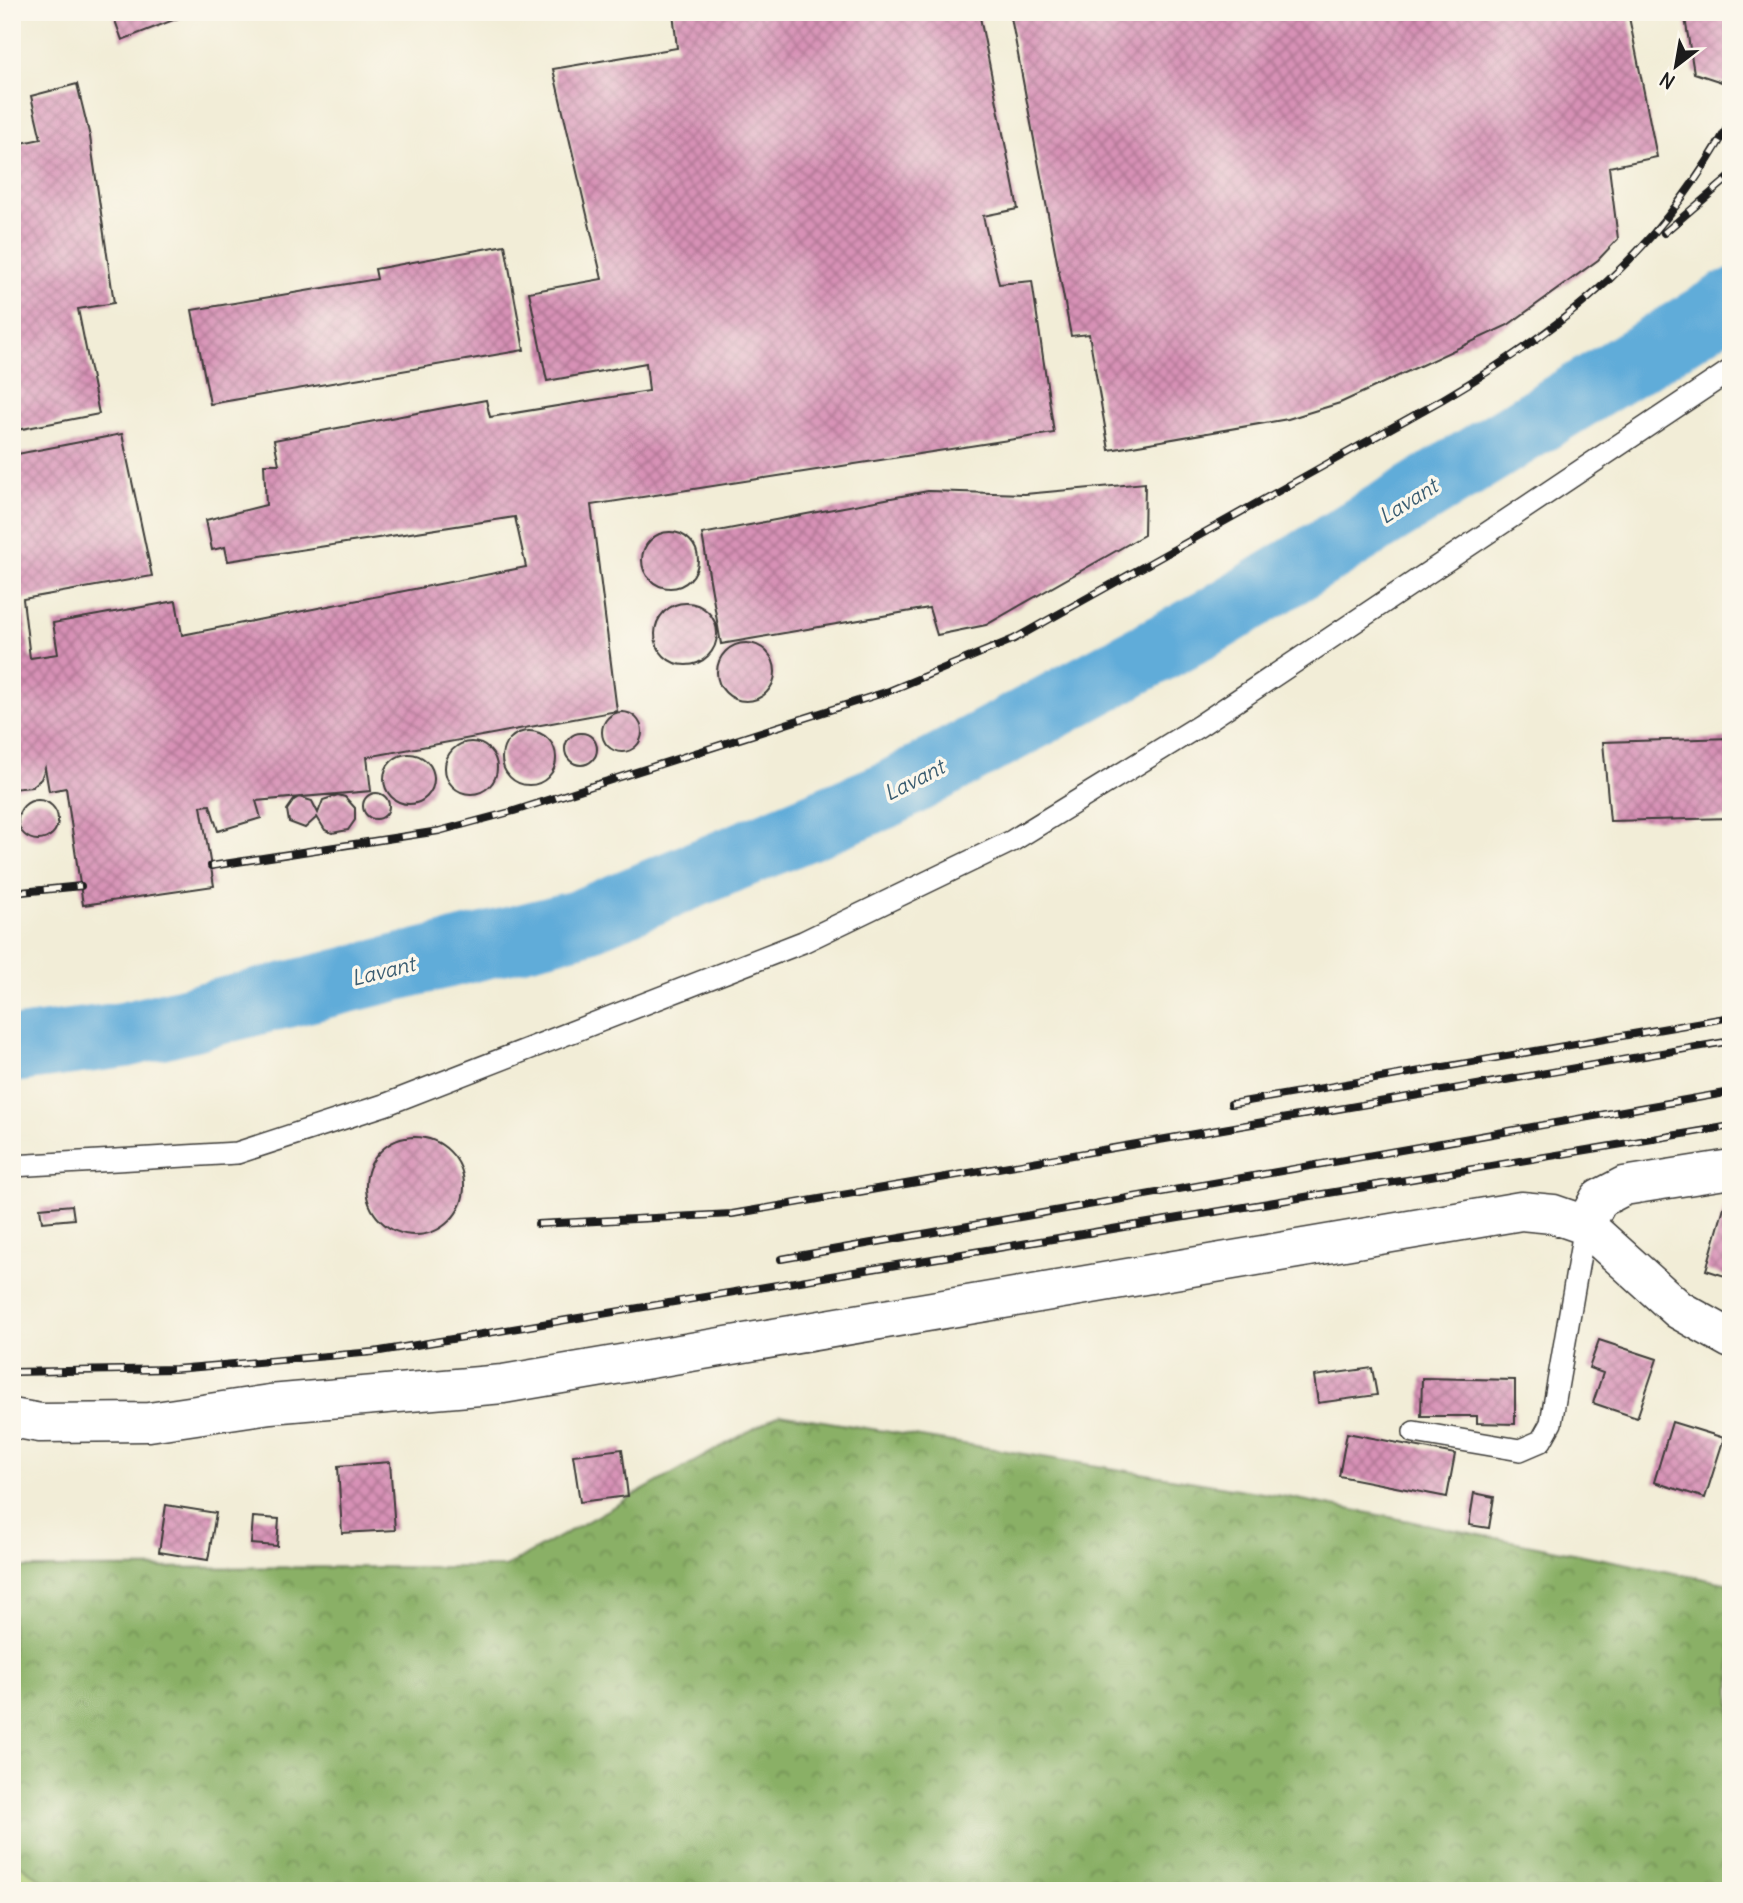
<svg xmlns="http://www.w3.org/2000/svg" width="1743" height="1903" font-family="Delius,sans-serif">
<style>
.grass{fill:url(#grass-tufts);stroke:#647448;stroke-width:2}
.forest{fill:url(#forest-crowns);stroke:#536641;stroke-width:2}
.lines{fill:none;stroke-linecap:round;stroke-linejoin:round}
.river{stroke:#60acd9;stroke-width:66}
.building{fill:url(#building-cross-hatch)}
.lane-casing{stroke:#3c3b38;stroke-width:24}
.street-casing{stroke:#3c3b38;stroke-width:41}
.lane{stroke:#fff;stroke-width:21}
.street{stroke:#fff;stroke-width:38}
.rail-casing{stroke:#1c1c1c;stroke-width:8}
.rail{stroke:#fbf7ec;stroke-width:5;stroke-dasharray:16;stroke-linecap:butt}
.labels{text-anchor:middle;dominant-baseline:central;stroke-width:7;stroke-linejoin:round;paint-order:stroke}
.water-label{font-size:21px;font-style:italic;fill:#3b5d71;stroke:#fbf7ec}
</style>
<defs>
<pattern id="grass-tufts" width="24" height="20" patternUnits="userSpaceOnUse" patternTransform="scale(1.75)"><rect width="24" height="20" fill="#adcd75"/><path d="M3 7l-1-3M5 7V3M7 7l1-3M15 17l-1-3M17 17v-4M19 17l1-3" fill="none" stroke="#94af65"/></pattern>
<pattern id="forest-crowns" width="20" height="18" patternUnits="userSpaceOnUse" patternTransform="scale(1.75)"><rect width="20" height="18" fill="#8ab066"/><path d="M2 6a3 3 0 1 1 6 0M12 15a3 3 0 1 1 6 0" fill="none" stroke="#708e53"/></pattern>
<pattern id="building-cross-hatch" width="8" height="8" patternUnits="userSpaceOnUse" patternTransform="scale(1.75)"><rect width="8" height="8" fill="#d791b6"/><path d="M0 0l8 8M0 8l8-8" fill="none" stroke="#ae7693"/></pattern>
</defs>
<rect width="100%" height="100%" fill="#fbf7ec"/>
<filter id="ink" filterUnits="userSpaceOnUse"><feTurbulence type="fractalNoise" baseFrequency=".0143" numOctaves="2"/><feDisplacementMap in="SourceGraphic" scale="14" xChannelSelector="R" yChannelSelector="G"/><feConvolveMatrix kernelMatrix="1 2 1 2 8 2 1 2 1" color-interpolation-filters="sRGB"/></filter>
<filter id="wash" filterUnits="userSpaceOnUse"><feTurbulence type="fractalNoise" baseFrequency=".00686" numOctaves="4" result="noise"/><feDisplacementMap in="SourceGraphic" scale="28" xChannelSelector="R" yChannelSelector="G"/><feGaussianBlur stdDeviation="1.57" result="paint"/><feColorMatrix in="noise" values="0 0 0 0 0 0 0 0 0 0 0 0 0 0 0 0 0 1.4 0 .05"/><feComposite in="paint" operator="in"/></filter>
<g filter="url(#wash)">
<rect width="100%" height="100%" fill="#f2edd7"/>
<path class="grass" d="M 12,1858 L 17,1859 L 57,1891 L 12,1891 Z"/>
<path class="forest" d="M 780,1414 L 1287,1497 L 1731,1584 L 1731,1891 L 57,1891 L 12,1858 L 12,1568 L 505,1567 Z"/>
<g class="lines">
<path class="river" d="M 12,1050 L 124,1035 L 578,923 L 889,794 L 1215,619 L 1731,302"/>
</g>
<g id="blocks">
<path class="building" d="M 112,12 L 183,12 L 184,16 L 122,40 Z
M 673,12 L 979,12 L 1018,209 L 983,216 L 999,284 L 1032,281 L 1054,433 L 591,505 L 617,711 L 367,757 L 371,791 L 256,801 L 261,818 L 218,831 L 210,805 L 201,806 L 214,886 L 83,905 L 66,788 L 49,791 L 45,768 L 41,779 L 32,787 L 12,789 L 12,455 L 122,434 L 152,576 L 23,599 L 30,658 L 58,654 L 53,623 L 176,601 L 182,635 L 526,567 L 515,517 L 228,561 L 225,547 L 212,550 L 206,520 L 266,505 L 264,464 L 279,464 L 274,440 L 486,400 L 490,417 L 649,391 L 646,363 L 547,381 L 529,292 L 602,279 L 553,69 L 677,48 Z
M 1010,12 L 1628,12 L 1657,157 L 1609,167 L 1618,239 L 1598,260 L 1508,325 L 1340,403 L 1288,419 L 1109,450 L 1089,334 L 1071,336 Z
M 1684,12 L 1731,12 L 1731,85 L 1694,73 Z
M 77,84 L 90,137 L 114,303 L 78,309 L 99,414 L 12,431 L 12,145 L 41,139 L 31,96 Z
M 505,245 L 524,350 L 210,404 L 192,310 L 377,279 L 375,269 Z
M 1145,483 L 1144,535 L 986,625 L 937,635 L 929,608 L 721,644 L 702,534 L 928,491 L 1025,494 Z
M642 560a28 28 0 1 1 56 0a28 28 0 1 1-56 0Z
M655 634a31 31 0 1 1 62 0a31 31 0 1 1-62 0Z
M717 672a29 29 0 1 1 58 0a29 29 0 1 1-58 0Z
M602 732a20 20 0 1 1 40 0a20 20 0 1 1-40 0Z
M502 758a27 27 0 1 1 54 0a27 27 0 1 1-54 0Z
M565 749a16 16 0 1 1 32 0a16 16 0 1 1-32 0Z
M 1731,738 L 1731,818 L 1610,821 L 1603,742 Z
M445 768a26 26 0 1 1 52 0a26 26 0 1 1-52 0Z
M384 779a25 25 0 1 1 50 0a25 25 0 1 1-50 0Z
M363 806a13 13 0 1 1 26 0a13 13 0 1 1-26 0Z
M 338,795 L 345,797 L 355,808 L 355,820 L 348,830 L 332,833 L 325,830 L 317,817 L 305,828 L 289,822 L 287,810 L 294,800 L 299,797 L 312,801 L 318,813 L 323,800 Z
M18 820a20 20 0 1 1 40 0a20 20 0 1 1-40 0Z
M366 1186a49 49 0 1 1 98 0a49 49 0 1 1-98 0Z
M 72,1205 L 74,1219 L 42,1222 L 40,1208 Z
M 1724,1207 L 1731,1209 L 1731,1278 L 1706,1270 Z
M 1599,1340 L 1657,1359 L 1637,1418 L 1593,1403 L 1603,1373 L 1589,1368 Z
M 1372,1368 L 1377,1395 L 1318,1403 L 1314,1376 Z
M 1422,1378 L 1515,1380 L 1515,1424 L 1477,1423 L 1477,1416 L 1421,1416 Z
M 1672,1422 L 1724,1438 L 1705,1498 L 1654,1482 Z
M 1347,1433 L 1455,1454 L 1447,1497 L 1339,1476 Z
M 622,1449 L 628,1496 L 580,1502 L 573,1455 Z
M 390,1462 L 395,1530 L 342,1533 L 338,1466 Z
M 1474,1493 L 1494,1497 L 1489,1528 L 1469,1525 Z
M 166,1505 L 216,1513 L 208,1560 L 159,1552 Z
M 253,1517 L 279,1519 L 277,1546 L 251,1544 Z"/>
</g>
</g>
<g filter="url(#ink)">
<use href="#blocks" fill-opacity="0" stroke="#3c3b38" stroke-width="2"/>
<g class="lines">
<g class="lane-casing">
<path id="lane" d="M 12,1166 L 237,1153 L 387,1104 L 803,942 L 1012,841 L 1199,726 L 1731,370
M 1414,1432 L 1520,1450 L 1541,1441 L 1551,1423 L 1585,1225"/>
</g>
<g class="street-casing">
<path id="street" d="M 1585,1225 L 1599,1199 L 1624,1186 L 1731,1169
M 12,1418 L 40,1423 L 149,1422 L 270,1404 L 503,1384 L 1521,1211 L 1553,1214 L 1585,1225 L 1679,1310 L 1731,1339"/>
</g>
<use href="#lane" class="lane"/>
<use href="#street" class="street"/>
<g class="rail-casing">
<path id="rail" d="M 1664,233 L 1731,176
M 211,866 L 439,831 L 514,811 L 889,691 L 1014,639 L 1443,399 C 1569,325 1660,251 1731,121
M 12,893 L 81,886
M 1231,1104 L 1731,1017
M 538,1224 L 732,1214 L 1731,1041
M 781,1259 L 1731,1092
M 12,1372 L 175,1369 L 374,1352 L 1731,1126"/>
</g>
<use href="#rail" class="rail"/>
</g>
</g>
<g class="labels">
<g class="water-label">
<text transform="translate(1408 501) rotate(-32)">Lavant</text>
<text transform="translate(914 780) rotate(-27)">Lavant</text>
<text transform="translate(383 971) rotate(-14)">Lavant</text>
</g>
</g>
<rect width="1743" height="1903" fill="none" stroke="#fbf7ec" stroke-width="42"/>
<g transform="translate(1676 66) rotate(211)" stroke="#fbf7ec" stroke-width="5" paint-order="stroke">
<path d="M0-5L12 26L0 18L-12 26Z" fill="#1c1c1c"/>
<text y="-10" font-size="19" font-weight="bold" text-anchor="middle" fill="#1c1c1c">N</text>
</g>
</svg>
